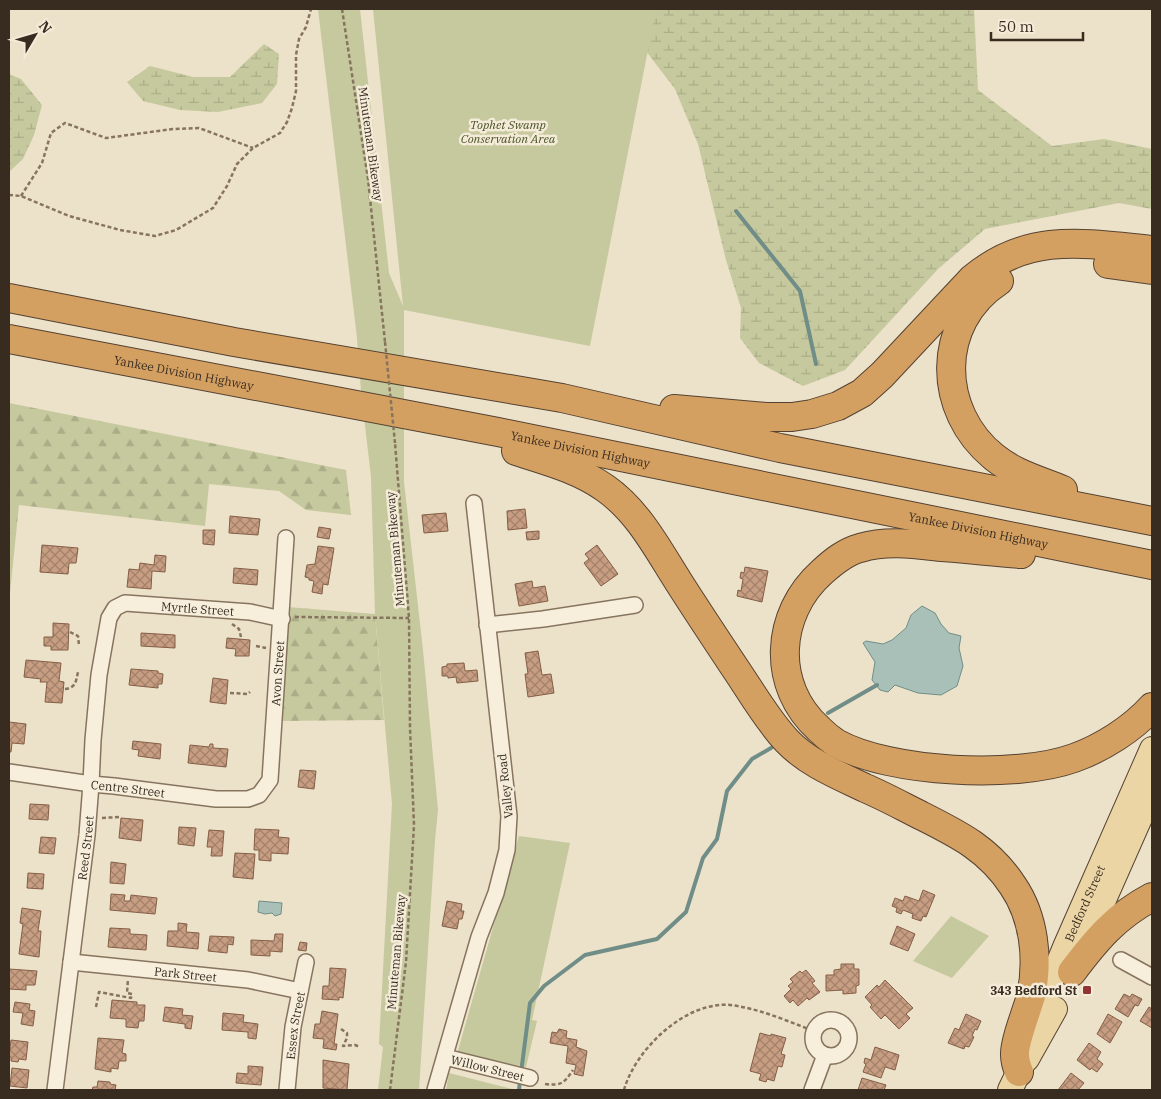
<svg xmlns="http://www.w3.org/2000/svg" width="1161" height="1099" font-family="'IBM Plex Serif',serif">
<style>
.forest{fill:url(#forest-firs)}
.wetland{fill:url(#wetland-marsh)}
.park{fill:#c5c99d}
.water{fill:#a9c0b9;stroke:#708e87}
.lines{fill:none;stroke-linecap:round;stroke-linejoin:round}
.stream{stroke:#708e87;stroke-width:4}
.building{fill:url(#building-cross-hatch);stroke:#845e46}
.street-casing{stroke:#87745f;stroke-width:18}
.primary-casing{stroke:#554232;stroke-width:26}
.highway-casing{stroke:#554232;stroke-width:30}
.path{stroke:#87745f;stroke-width:2.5;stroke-dasharray:4 2.5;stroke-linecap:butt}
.street{stroke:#f7efdc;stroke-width:15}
.primary{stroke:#ebd5a4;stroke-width:24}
.highway{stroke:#d4a061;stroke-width:28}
.path-bridge{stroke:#87745f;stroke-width:2.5;stroke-dasharray:4 2.5;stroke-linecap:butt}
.poi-dot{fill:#923334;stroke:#f4ebd8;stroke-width:2}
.labels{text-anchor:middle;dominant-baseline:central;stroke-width:5;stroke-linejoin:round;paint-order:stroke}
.park-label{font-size:12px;font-style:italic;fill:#495329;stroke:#f4ebd8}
.street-label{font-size:12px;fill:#382c21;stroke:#f4ebd8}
.poi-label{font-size:12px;font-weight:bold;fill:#382c21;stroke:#f4ebd8;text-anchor:end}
</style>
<defs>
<pattern id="forest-firs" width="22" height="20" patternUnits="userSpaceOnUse" patternTransform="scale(1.25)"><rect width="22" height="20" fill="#c5c99d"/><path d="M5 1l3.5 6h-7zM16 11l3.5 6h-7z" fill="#aaad87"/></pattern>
<pattern id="wetland-marsh" width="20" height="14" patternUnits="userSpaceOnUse" patternTransform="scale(1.25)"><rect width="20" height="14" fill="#c5c99d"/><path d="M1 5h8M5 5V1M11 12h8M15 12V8" fill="none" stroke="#aaad87"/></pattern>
<pattern id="building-cross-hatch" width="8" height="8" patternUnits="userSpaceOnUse" patternTransform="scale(1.25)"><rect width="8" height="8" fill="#c79e82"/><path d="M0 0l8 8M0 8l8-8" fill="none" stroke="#a3816a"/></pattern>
</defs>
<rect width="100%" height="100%" fill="#ece1c9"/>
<path class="forest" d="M 9,403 L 346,470 L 351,515 L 306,510 L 279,491 L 209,484 L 205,526 L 19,505 L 9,603 Z
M 287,607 L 375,614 L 384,720 L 276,721 Z"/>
<path class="wetland" d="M 602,9 L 974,9 L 978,90 L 1052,146 L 1104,139 L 1152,149 L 1152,209 L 1119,203 L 985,229 L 938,269 L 845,370 L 803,386 L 759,363 L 740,338 L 741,308 L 726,260 L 698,144 L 675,89 L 646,51 Z
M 264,44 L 279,54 L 277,84 L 262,103 L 218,112 L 180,110 L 143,101 L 127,82 L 150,66 L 193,77 L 230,77 Z
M 9,74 L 21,79 L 42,105 L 34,135 L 23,159 L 9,172 Z"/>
<path class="park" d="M 318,9 L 360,9 L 389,273 L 403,306 L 373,9 L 656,9 L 590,346 L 404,310 L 404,482 L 423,650 L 438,810 L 435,840 L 419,1090 L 378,1090 L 383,1047 L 379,1044 L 392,804 L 375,614 L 371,477 L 361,391 L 357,338 Z
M 519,836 L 570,843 L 532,1020 L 537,1021 L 526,1067 L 457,1054 Z
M 951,916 L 989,936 L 952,978 L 913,961 Z
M 449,1073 L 516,1090 L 446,1090 Z"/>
<path class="water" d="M 922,606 L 935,613 L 941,624 L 949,633 L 961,636 L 959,648 L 963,666 L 957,686 L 941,695 L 918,693 L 895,685 L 888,692 L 880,690 L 872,680 L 875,662 L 863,643 L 866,641 L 883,644 L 892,640 L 906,628 L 911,615 Z
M 259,901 L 282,903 L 281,914 L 275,916 L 272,913 L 265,914 L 258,912 Z"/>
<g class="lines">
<path class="stream" d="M 736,211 L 800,291 L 816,364
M 828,713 L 877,685
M 521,1073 L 530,1003 L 544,986 L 585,955 L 657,939 L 686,912 L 703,858 L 717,839 L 727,791 L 752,759 L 771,748
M 519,1090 L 520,1080"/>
</g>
<path class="building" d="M 525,509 L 527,528 L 508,530 L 507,511 Z
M 446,513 L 448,531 L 424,533 L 422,515 Z
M 230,516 L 260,519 L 258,535 L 229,533 Z
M 319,527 L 331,529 L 329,539 L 317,537 Z
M 203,530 L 215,530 L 214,545 L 203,544 Z
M 539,531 L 539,539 L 527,540 L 526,532 Z
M 42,545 L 78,548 L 76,563 L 69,563 L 68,574 L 40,572 Z
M 597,545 L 618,574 L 601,586 L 584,563 L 589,559 L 585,554 Z
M 318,546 L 334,548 L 328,585 L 323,584 L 322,594 L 312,592 L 314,581 L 309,580 L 309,578 L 305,577 L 307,565 L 315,564 Z
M 155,555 L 166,556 L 165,572 L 152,571 L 151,589 L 127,587 L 129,569 L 139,570 L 140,563 L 154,565 Z
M 745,567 L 768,571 L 762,602 L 737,596 L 738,590 L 741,591 L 743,579 L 740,578 L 741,572 L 744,573 Z
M 234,568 L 258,570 L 257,585 L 233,583 Z
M 532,581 L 533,588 L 545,586 L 548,601 L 519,606 L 515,584 Z
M 53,623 L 69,624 L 68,650 L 51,650 L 51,646 L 44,646 L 44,637 L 53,637 Z
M 141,633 L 175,635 L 175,648 L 141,646 Z
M 227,638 L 250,640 L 249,656 L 235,656 L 236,649 L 226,648 Z
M 538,651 L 542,675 L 551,674 L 554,693 L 528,697 L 525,674 L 528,674 L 525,653 Z
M 26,660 L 61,663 L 59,681 L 64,682 L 62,703 L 45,702 L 47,682 L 40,682 L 41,679 L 24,677 Z
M 464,663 L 465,671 L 477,670 L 478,681 L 457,683 L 456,677 L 448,678 L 448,676 L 442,676 L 442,667 L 447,666 L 447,664 Z
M 131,669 L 158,671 L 158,673 L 163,674 L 162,684 L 158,684 L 158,688 L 129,685 Z
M 213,678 L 228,680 L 226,704 L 210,702 Z
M 9,722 L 26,724 L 24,744 L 12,743 L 11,752 L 9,752 Z
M 133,741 L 161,744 L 160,759 L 138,756 L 139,750 L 132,749 Z
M 210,744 L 213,744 L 213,748 L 228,749 L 226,767 L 188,763 L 190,745 L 209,747 Z
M 300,770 L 316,771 L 314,789 L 298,787 Z
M 30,804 L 49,805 L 48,820 L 29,819 Z
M 121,818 L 143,820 L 141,841 L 119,838 Z
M 179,827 L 196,828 L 194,846 L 178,844 Z
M 255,829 L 279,830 L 278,837 L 289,838 L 288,854 L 271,853 L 271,861 L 259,860 L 259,850 L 254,850 Z
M 209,830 L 224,831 L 222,856 L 211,856 L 212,847 L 207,847 Z
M 41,837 L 56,838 L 54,854 L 39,853 Z
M 235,853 L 255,854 L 253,879 L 233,877 Z
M 111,862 L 126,864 L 124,884 L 110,883 Z
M 28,873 L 44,874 L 43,889 L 27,888 Z
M 923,890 L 935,895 L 926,917 L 923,916 L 921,921 L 912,918 L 913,914 L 903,910 L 901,914 L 896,912 L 897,908 L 892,906 L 895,898 L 903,901 L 905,896 L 919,901 Z
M 111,894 L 125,895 L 124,901 L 130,901 L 131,895 L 157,898 L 155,914 L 110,910 Z
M 447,901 L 462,904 L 461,911 L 464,911 L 462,919 L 459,919 L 457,929 L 442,926 Z
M 22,908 L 41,911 L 38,931 L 41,931 L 39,957 L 19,954 L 23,924 L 20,923 Z
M 178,923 L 187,924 L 186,932 L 199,933 L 198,949 L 167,946 L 168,931 L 178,931 Z
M 897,926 L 915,934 L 908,951 L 890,944 Z
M 110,928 L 130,929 L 130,934 L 147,935 L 146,950 L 108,947 Z
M 275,934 L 283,934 L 282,952 L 270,951 L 270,956 L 251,955 L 251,940 L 274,941 Z
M 210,936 L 234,937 L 233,945 L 228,944 L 227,953 L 208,951 Z
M 300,942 L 307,943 L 306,951 L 298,950 Z
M 841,964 L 854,964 L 854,969 L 859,969 L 859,985 L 856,986 L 856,993 L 843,994 L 843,990 L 826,991 L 826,975 L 834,975 L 834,970 L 841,969 Z
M 330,968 L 346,969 L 343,998 L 339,997 L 339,1000 L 322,999 L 323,986 L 329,986 Z
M 9,969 L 37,971 L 35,985 L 26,985 L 26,990 L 9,989 Z
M 806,970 L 815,981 L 812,983 L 820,992 L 809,1000 L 807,998 L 798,1006 L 793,1000 L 790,1003 L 784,996 L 791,989 L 788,986 L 793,982 L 790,979 L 800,971 L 802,973 Z
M 885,980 L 913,1008 L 906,1014 L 910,1018 L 899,1029 L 885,1015 L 881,1019 L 870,1007 L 872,1005 L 865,997 L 877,985 L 879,987 Z
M 1124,994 L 1130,997 L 1132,994 L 1142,999 L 1138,1006 L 1135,1005 L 1128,1017 L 1115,1009 Z
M 112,1000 L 137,1002 L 137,1005 L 145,1005 L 144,1021 L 139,1021 L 138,1028 L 126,1027 L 126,1019 L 110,1018 Z
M 15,1002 L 30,1004 L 29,1010 L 35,1011 L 33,1026 L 21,1024 L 23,1013 L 13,1012 Z
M 165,1007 L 183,1009 L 182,1015 L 193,1016 L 191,1029 L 185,1028 L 185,1024 L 163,1021 Z
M 1149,1007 L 1152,1009 L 1152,1028 L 1140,1021 Z
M 322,1011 L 338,1014 L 334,1044 L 337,1044 L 336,1050 L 323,1048 L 324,1039 L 313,1038 L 315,1024 L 320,1024 Z
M 223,1013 L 244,1015 L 243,1022 L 258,1024 L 256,1039 L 248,1038 L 248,1032 L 222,1030 Z
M 966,1014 L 981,1021 L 977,1030 L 975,1029 L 972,1036 L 974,1037 L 969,1047 L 965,1046 L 964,1049 L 948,1043 L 955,1028 L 959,1030 Z
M 1108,1014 L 1122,1022 L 1110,1043 L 1097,1034 Z
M 559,1029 L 567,1031 L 566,1038 L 577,1040 L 576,1047 L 587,1051 L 583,1076 L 574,1074 L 576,1065 L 566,1063 L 568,1046 L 550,1043 L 552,1032 L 557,1033 Z
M 760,1033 L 771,1036 L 771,1034 L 786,1038 L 781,1054 L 785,1055 L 782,1067 L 778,1066 L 774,1081 L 767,1079 L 766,1082 L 759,1080 L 761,1074 L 750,1071 Z
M 98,1038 L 124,1040 L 122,1053 L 126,1054 L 126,1061 L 119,1061 L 118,1069 L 111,1068 L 111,1072 L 95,1069 Z
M 11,1040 L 28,1042 L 26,1060 L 19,1059 L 18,1062 L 11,1061 L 11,1057 L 9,1056 Z
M 1089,1043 L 1101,1052 L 1097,1059 L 1103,1064 L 1097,1072 L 1091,1068 L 1090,1070 L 1077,1060 Z
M 875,1047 L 899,1055 L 895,1070 L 885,1067 L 881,1078 L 863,1072 L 866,1064 L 864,1063 L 865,1058 L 871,1060 Z
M 323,1060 L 349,1064 L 347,1090 L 323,1088 Z
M 248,1066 L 263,1067 L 261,1085 L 236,1083 L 237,1073 L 248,1074 Z
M 12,1068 L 29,1070 L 27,1088 L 10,1086 Z
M 1071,1073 L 1084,1083 L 1078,1090 L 1058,1090 Z
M 862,1078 L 886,1085 L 884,1090 L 858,1090 Z
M 98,1081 L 110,1082 L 110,1084 L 116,1085 L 115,1090 L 92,1090 L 93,1087 L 97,1087 Z"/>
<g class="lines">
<g class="street-casing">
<g id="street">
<path d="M 487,625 L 543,619 L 635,605"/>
<path id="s1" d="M 9,772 L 91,784 L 114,786 L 216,799 L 248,799 L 259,795 L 270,780 L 286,538"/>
<path d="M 1121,960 L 1152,977"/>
<path id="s2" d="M 71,962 L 248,980 L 300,991"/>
<circle cx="831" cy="1038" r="18"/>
<path id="s3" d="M 445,1057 L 530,1078"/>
<path id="s4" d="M 55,1090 L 87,835 L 91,784 L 93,740 L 99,675 L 109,618 L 115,608 L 125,603 L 250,612 L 282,619"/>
<path id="s5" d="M 287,1090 L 293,1027 L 306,962"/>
<path d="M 435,1090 L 479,937 L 496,893 L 507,850 L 509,816 L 474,503"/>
<path d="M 812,1090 L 825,1055"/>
</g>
</g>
<g class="primary-casing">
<g id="primary">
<path d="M 1080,954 L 1152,791"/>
<path id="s6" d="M 1034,1022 L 1065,947 L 1152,749"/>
<path d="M 1024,1061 L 1027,1059 L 1055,1009"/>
<path d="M 1010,1090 L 1024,1061 L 1023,1054"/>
</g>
</g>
<g class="highway-casing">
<g id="highway">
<path d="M 1108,264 L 1152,270"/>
<path d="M 999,281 C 935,323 937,411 994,457 C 1015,474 1039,480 1063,490"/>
<path d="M 9,298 L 234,342 L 562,398 L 780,448 L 1152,521"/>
<path id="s7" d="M 9,339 L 498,432 L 1152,565"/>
<path d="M 674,409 L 766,417 L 792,417 L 812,414 L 838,406 L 862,393 L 882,375 L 972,279 C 1028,232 1084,243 1152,250"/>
<path d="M 516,451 C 547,461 578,469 605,488 C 638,511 657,548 678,581 C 699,614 721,647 743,680 C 756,700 770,723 787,741 C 808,763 838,775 865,788 C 884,796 902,806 920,815 C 958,834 989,849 1013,886 C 1034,917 1039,959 1031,996 C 1027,1010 1014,1043 1015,1055 C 1015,1061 1017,1067 1019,1072"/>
<path d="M 1021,554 C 995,552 968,549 942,547 C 914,544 887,540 860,548 C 845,552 833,562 822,572 C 775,614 771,686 819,729 C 824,734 830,739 836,743 C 890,773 1016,779 1074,758 C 1102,748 1132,729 1152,707"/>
<path d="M 1072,972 C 1096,940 1116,916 1152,897"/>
</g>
</g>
<path class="path" d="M 342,9 L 368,179 L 385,342
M 9,195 L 21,196 L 69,216 L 120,230 L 155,236 L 176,230 L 213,208 L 227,186 L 237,164 L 253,148 L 280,133 L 287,122 L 292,108 L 296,91 L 296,55 L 299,39 L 306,27 L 311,9
M 21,196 L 42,163 L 51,133 L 65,123 L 106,138 L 173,129 L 199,128 L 253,148
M 295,617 L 409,618
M 232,624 L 239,629 L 241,637
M 70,632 L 78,636 L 79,645
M 256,646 L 266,648
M 65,689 C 76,688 76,681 78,672
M 230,693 L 248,694 L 250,692
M 102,818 L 119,817
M 96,1007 L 99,992 L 131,998 L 132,994 L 127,993 L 128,979
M 341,1029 L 347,1033 L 347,1038 L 343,1046 L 355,1045 L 360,1047
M 545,1084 C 562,1086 564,1083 573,1070
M 390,1090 L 406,962 L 414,825 L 410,728 L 409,618 L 395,443
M 624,1090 C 635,1050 685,1001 730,1005 C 758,1008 787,1021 814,1031"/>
<use href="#street" class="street"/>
<use href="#primary" class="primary"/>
<use href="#highway" class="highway"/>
<path class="path-bridge" d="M 385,342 L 395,443"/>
</g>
<rect class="poi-dot" x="1082" y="985" width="10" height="10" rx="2.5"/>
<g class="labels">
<g class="park-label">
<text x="508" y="124">Tophet Swamp<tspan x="508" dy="14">Conservation Area</tspan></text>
</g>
<g class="street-label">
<text transform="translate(371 144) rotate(82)">Minuteman Bikeway</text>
<text stroke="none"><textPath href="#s7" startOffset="178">Yankee Division Highway</textPath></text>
<text stroke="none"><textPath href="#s7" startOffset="582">Yankee Division Highway</textPath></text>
<text stroke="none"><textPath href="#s7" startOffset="988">Yankee Division Highway</textPath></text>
<text transform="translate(395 549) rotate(-95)">Minuteman Bikeway</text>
<text stroke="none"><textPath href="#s4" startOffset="571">Myrtle Street</textPath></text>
<text stroke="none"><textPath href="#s1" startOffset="378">Avon Street</textPath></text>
<text transform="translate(505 786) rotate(-96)">Valley Road</text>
<text stroke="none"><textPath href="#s1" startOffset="120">Centre Street</textPath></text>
<text stroke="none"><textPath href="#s4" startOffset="244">Reed Street</textPath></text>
<text stroke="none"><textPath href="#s6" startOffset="129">Bedford Street</textPath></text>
<text transform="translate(396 952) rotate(-85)">Minuteman Bikeway</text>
<text stroke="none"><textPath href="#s2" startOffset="115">Park Street</textPath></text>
<text stroke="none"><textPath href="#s5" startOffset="65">Essex Street</textPath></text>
<text stroke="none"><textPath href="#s3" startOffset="44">Willow Street</textPath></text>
</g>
<g class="poi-label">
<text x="1077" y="990">343 Bedford St</text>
</g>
</g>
<rect width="1161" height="1099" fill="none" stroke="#382c21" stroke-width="20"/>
<g transform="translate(35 35) rotate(52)" stroke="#f4ebd8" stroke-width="4" paint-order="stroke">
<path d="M0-4L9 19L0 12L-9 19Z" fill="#382c21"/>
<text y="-8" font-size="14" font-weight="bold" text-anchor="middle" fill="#382c21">N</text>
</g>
<path d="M991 32v8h92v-8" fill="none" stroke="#382c21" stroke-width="2.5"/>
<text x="998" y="32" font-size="15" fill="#382c21" stroke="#f4ebd8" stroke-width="4" paint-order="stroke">50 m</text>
</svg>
